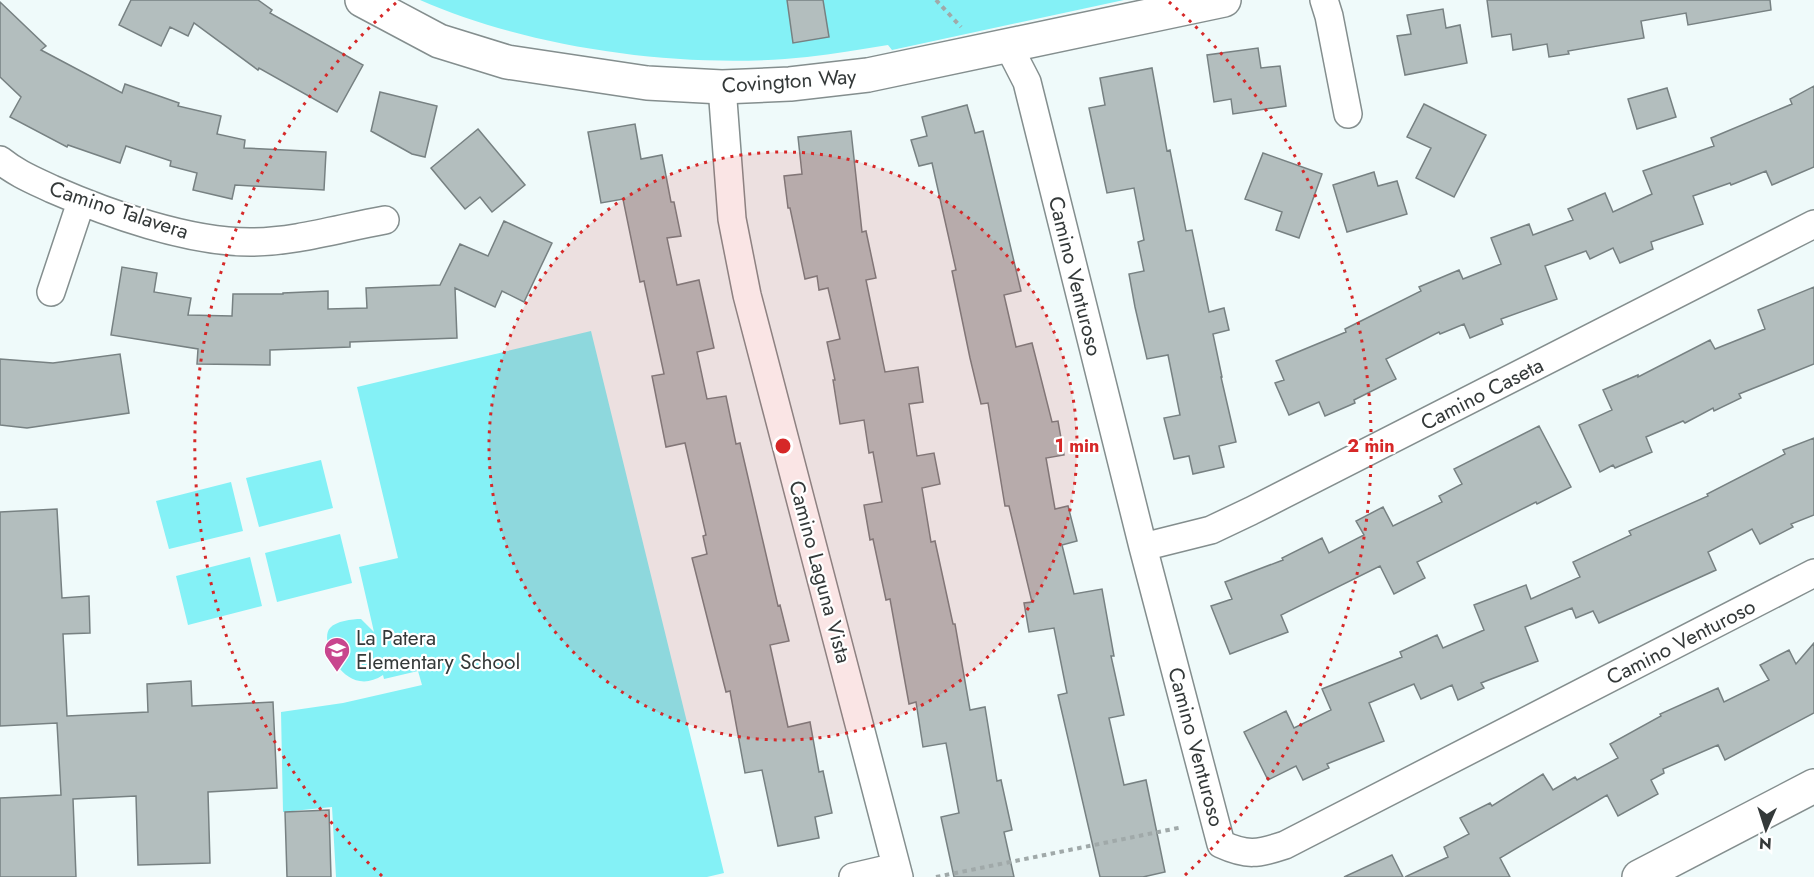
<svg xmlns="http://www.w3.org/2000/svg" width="1814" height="877" font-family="Jost,sans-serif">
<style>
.green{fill:#84f1f6}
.building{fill:#b3bebe;stroke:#778182;stroke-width:1.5}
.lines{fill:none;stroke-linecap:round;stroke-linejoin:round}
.minor-casing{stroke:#848e8e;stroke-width:30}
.tertiary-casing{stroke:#848e8e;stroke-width:36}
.secondary-casing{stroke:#848e8e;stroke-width:36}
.path{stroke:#a0a9a9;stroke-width:4;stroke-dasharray:4.5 4.5;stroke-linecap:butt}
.minor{stroke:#fff;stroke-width:27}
.tertiary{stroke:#fff;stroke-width:33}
.secondary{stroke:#fff;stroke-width:33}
.ring{fill:none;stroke:#d62828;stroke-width:3;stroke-dasharray:3 6}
.labels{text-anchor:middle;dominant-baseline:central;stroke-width:4.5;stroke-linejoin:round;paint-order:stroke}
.street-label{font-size:21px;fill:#343939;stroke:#fff}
.poi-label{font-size:21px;fill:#343939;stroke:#fff;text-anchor:start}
.centre{fill:#d62828;stroke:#fff;stroke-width:3}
.ring-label{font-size:18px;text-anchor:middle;font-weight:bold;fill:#d62828;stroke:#fff;stroke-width:4.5;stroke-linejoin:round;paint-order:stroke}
</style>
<rect width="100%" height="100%" fill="#effafa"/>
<path class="green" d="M 420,0 L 1124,0 L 892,50 L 888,45 C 861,49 834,54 807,57 C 686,70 531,49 420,0 Z
M 591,331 L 724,873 L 707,877 L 336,877 L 332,807 L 283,812 L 281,712 L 343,703 L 422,685 L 418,671 L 384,679 L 383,675 C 344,701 318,640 330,628 C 336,621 352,619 361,619 L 374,632 L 359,567 L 398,558 L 357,387 Z
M 321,460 L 333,508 L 259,527 L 246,478 Z
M 231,482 L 243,531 L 169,549 L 156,501 Z
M 340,534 L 352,583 L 277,602 L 265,553 Z
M 250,557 L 262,606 L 188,625 L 176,576 Z"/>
<path class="building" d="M 131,0 L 258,0 L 272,10 L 270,13 L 363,65 L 337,112 L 259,68 L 258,70 L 194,23 L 188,36 L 170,27 L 161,46 L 119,25 Z
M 787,0 L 823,0 L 829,37 L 793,43 Z
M 1487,0 L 1770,0 L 1771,10 L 1688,25 L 1686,13 L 1641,21 L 1644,38 L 1568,51 L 1569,54 L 1549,57 L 1547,44 L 1513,50 L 1511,34 L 1492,37 Z
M 0,2 L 46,46 L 41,50 L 122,93 L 125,84 L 179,103 L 178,106 L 221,116 L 217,134 L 245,140 L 244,148 L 326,152 L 324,190 L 235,185 L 232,199 L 193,190 L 197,173 L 170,166 L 171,161 L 126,146 L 120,163 L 68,145 L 67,147 L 10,117 L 21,97 L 0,77 Z
M 1443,9 L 1446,28 L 1460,25 L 1467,63 L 1405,75 L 1397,36 L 1411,34 L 1407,15 Z
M 1258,48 L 1261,68 L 1280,66 L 1286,106 L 1233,114 L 1231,99 L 1214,102 L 1207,55 Z
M 1152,68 L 1167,151 L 1170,150 L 1186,231 L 1192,230 L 1209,312 L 1224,308 L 1229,330 L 1213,334 L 1222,377 L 1221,377 L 1236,442 L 1219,446 L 1224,467 L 1193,474 L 1189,456 L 1174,459 L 1164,418 L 1180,415 L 1168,355 L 1147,359 L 1135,307 L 1129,274 L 1144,271 L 1138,242 L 1144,240 L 1134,188 L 1107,193 L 1089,108 L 1105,105 L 1100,78 Z
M 1814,86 L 1814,167 L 1772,185 L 1766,171 L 1731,185 L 1730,183 L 1693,196 L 1703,224 L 1651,242 L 1653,249 L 1620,263 L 1613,248 L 1590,259 L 1586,251 L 1545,266 L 1557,299 L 1501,319 L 1503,324 L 1470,338 L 1464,324 L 1440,334 L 1439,332 L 1386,359 L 1396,379 L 1354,400 L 1355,403 L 1325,416 L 1319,402 L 1289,415 L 1275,383 L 1284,380 L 1276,361 L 1346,332 L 1345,329 L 1421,291 L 1419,287 L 1459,270 L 1463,279 L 1501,264 L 1491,238 L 1529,224 L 1533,235 L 1573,220 L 1568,209 L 1605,193 L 1613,212 L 1652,194 L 1643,171 L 1714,146 L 1711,138 L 1792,104 L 1790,99 Z
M 1667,88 L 1676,117 L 1637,129 L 1628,99 Z
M 380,92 L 437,106 L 425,157 L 412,154 L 371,131 Z
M 1424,104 L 1486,135 L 1454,197 L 1416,178 L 1431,148 L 1407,137 Z
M 967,105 L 975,133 L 983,131 L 1021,291 L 1004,295 L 1016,347 L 1032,343 L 1052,422 L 1058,421 L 1064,455 L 1046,458 L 1055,509 L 1068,506 L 1077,541 L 1062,545 L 1074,594 L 1102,589 L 1114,656 L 1111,656 L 1124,715 L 1109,718 L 1124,785 L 1146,780 L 1165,872 L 1143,877 L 1100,877 L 1058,695 L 1067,693 L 1054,628 L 1029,632 L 1024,603 L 1032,602 L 1009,506 L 1005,506 L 988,403 L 981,404 L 970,358 L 952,271 L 956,270 L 932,163 L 919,166 L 911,140 L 927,136 L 922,117 Z
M 635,124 L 641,159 L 662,155 L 671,202 L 674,202 L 681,236 L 667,238 L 677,285 L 699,280 L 714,348 L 697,352 L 707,399 L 726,396 L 736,444 L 740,443 L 778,606 L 780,605 L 789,641 L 770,645 L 788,727 L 810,722 L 819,772 L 823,771 L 832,813 L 815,817 L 819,838 L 778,846 L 762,770 L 745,773 L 730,691 L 726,692 L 692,558 L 707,554 L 703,536 L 706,535 L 685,443 L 666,447 L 652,376 L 664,374 L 644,281 L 640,282 L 623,199 L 601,203 L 588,132 Z
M 478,129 L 525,185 L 492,212 L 480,197 L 465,209 L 431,168 Z
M 851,131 L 862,232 L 866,231 L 876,278 L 866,280 L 885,372 L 918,367 L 923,402 L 909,404 L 917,456 L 934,453 L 940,484 L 922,488 L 931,542 L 935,541 L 953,624 L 955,624 L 970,710 L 985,707 L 997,781 L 1001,780 L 1012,830 L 1004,832 L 1014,877 L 954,877 L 941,817 L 959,813 L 946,743 L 923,747 L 916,702 L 909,704 L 890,599 L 886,600 L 873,539 L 870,540 L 864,505 L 882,502 L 873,452 L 869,453 L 864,420 L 840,424 L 833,380 L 835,380 L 827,342 L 840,339 L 828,288 L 819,290 L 817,276 L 805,279 L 790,208 L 788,208 L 784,176 L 802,174 L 798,137 Z
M 1263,153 L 1322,174 L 1299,238 L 1276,230 L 1282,212 L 1245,199 Z
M 1374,172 L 1378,186 L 1397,181 L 1407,214 L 1347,232 L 1333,185 Z
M 504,221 L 552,243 L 524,302 L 502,291 L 495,307 L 455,288 L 457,338 L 350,342 L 350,347 L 270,350 L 270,365 L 197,364 L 198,349 L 111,335 L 122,267 L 157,273 L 154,292 L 191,298 L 188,315 L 232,316 L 233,294 L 283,294 L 283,293 L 328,291 L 328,309 L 367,308 L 366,288 L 440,285 L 460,244 L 488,256 Z
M 1814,287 L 1814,364 L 1739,394 L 1741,398 L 1714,411 L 1713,408 L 1685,423 L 1683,421 L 1646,437 L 1652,452 L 1615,468 L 1613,465 L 1600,472 L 1579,425 L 1612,410 L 1603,390 L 1638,375 L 1638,377 L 1710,340 L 1715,349 L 1765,329 L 1758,310 Z
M 120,354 L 129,413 L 27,428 L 0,425 L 0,359 L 53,363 Z
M 1539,426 L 1571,487 L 1537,504 L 1536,502 L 1417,562 L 1425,578 L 1394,594 L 1380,566 L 1281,615 L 1288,632 L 1230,654 L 1211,606 L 1232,599 L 1225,582 L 1283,560 L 1282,558 L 1322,538 L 1329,553 L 1364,535 L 1356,521 L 1383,507 L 1393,526 L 1442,502 L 1439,496 L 1462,484 L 1454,469 Z
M 1814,438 L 1814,515 L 1791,524 L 1793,527 L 1760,544 L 1752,529 L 1708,552 L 1716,570 L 1599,623 L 1593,611 L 1576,618 L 1572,608 L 1525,627 L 1538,661 L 1481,683 L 1484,688 L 1458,700 L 1452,685 L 1421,699 L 1414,684 L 1369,703 L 1384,741 L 1327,764 L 1329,768 L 1303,780 L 1296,766 L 1268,780 L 1244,732 L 1286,711 L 1294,728 L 1331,710 L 1322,689 L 1402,657 L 1400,652 L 1437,635 L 1443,648 L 1484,630 L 1474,605 L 1526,585 L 1531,599 L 1580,577 L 1573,562 L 1631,535 L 1629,531 L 1708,496 L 1707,494 L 1785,454 L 1783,450 Z
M 57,509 L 62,598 L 89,596 L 90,633 L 63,634 L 67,716 L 148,712 L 147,684 L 191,681 L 192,706 L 273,702 L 277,788 L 208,792 L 210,863 L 138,865 L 136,796 L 73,799 L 76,877 L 0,877 L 0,798 L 61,795 L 57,723 L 0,726 L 0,512 Z
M 1814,643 L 1814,713 L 1725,760 L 1718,745 L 1663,769 L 1664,773 L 1651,780 L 1658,794 L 1618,816 L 1607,795 L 1500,858 L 1510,877 L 1405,877 L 1448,857 L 1444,847 L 1469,834 L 1460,818 L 1490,803 L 1492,806 L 1543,774 L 1553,790 L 1575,777 L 1577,780 L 1618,758 L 1610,744 L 1661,716 L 1660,714 L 1718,688 L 1724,702 L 1769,680 L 1760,665 L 1789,650 L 1796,664 Z
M 329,810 L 331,877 L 287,877 L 285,812 Z
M 1392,855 L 1403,877 L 1344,877 Z"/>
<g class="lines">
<g class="minor-casing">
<path id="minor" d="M 1324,0 L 1329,16 L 1348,114
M 1009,47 L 1027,82 L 1143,547 L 1221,844 C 1247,856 1258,854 1285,845 L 1814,573
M 722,87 L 732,219 L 747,295 L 899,877
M 0,160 C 16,173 33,180 52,189 C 109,214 188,242 250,242 C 296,242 340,228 385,220
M 51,292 L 81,202
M 1143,547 L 1211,530 L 1251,511 L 1814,224
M 853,877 L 896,867"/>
</g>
<g class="tertiary-casing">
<path id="tertiary" d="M 362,0 L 439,41 L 507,62 L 647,83 L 722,87 L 790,84 L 868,75 L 1224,0"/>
</g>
<g class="secondary-casing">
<path id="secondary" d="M 1639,877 L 1814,786"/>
</g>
<path class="path" d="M 936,0 L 961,27
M 936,877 L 1183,827"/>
<use href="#minor" class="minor"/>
<use href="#tertiary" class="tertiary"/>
<use href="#secondary" class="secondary"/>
</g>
<circle cx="783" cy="446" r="294" fill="#d62828" fill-opacity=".12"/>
<g class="ring">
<circle cx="783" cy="446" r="294"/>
<path d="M382 876A588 588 0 0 1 397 2M1169 2A588 588 0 0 1 1184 876"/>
</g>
<defs>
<g id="school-pin" transform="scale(1.35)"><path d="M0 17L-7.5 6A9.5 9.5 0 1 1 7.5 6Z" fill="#c8468e" stroke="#fff"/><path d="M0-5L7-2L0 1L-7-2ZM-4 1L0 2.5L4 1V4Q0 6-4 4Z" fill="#fff"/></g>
</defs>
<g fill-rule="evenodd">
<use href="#school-pin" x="337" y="650"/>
</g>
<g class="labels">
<g class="street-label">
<text transform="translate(789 81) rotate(-4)">Covington Way</text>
<text transform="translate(119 210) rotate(18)">Camino Talavera</text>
<text transform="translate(1075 276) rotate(76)">Camino Venturoso</text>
<text transform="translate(1482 394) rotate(-27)">Camino Caseta</text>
<text transform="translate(820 572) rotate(75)">Camino Laguna Vista</text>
<text transform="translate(1681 642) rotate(-27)">Camino Venturoso</text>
<text transform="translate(1196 747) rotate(75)">Camino Venturoso</text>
</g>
<g class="poi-label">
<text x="356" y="638">La Patera<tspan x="356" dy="24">Elementary School</tspan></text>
</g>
</g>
<circle cx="783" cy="446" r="9" class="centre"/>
<g class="ring-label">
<text x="1077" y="452">1 min</text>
<text x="1371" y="452">2 min</text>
</g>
<g transform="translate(1766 829) rotate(183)" stroke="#ffffff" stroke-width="4.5" paint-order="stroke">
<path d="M0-4.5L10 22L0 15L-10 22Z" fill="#343939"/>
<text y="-9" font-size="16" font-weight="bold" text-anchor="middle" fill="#343939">N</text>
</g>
</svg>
